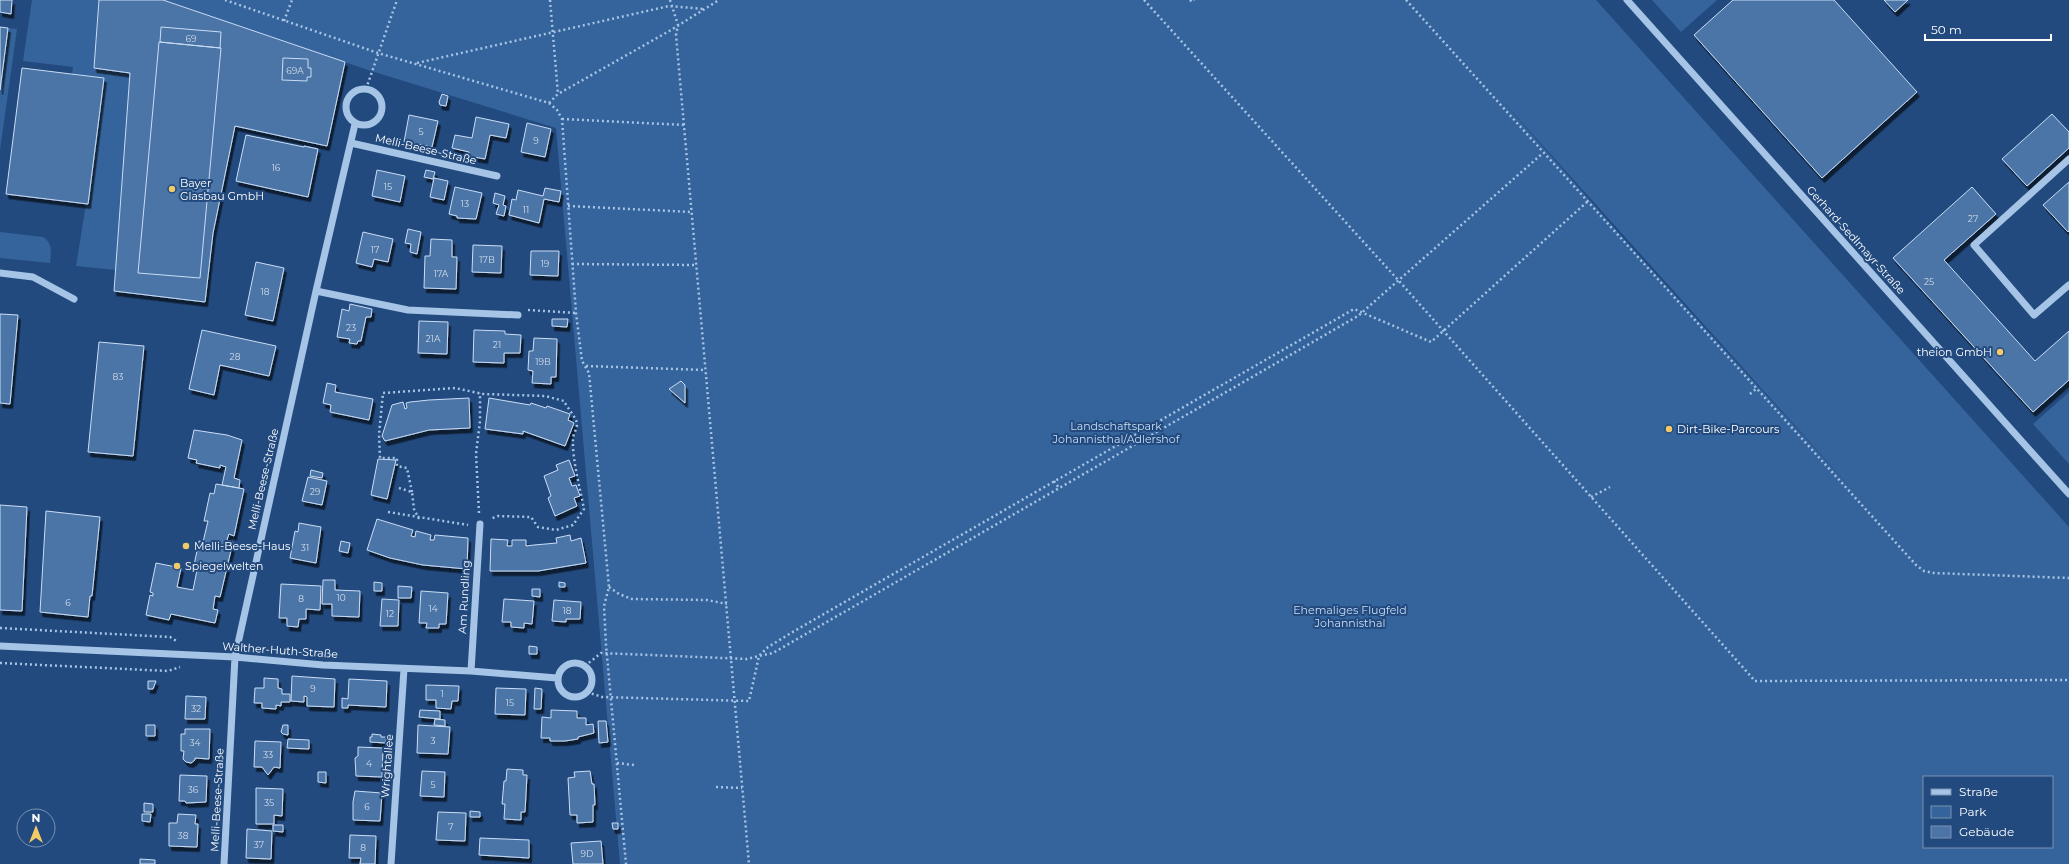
<svg xmlns="http://www.w3.org/2000/svg" width="2069" height="864" font-family="Montserrat,sans-serif">
<style>
.green{fill:#35649c;fill-rule:evenodd}
.building{fill:#4b74a7;stroke:#caddf5;filter:url(#shadow)}
.lines{fill:none;stroke-linecap:round;stroke-linejoin:round}
.path{stroke:#a6c4e6;stroke-width:2.5;stroke-dasharray:2 3;stroke-linecap:butt}
.minor{stroke:#a6c4e6;stroke-width:7}
.poi-dot{fill:#f3ca68;stroke:#224a7e;stroke-width:1.5}
.labels{text-anchor:middle;dominant-baseline:central;stroke-width:4;stroke-linejoin:round;paint-order:stroke}
.number-label{font-size:9px;fill:#d2dce9}
.street-label{font-size:11px;fill:#fff;stroke:#224a7e}
.poi-label{font-size:11px;fill:#fff;stroke:#224a7e;text-anchor:start}
.park-label{font-size:11px;fill:#caddf5;stroke:#224a7e}
</style>
<defs>
<filter id="shadow"><feDropShadow dx="2.5" dy="4.5" stdDeviation="0" flood-color="#0009"/></filter>
</defs>
<rect width="100%" height="100%" fill="#224a7e"/>
<path class="green" d="M 32,0 L 99,0 L 94,68 L 130,73 L 116,270 L 76,266 L 86,204 L 88,204 L 104,78 L 72,74 L 73,67 L 23,61 Z
M 163,0 L 1596,0 L 2069,527 L 2069,864 L 620,864 L 556,128 L 368,70 ZM 1499,97 L 1861,499 L 1632,248 ZM 1924,777 L 2052,777 L 2052,847 L 1924,847 Z
M 1652,0 L 1717,0 L 1681,32 Z
M 8,28 L 17,29 L 0,150 L 0,90 Z
M 0,232 L 43,237 C 53,243 51,253 50,263 L 0,258 Z
M 2069,392 L 2069,464 L 2033,424 Z"/>
<path class="building" d="M 0,0 L 12,0 L 11,14 L 0,12 Z
M 99,0 L 163,0 L 345,62 L 327,146 L 235,126 L 213,233 L 205,302 L 114,291 L 130,73 L 94,68 Z
M 1733,0 L 1834,0 L 1917,92 L 1822,178 L 1694,35 Z
M 1884,0 L 1908,0 L 1895,12 Z
M 0,27 L 8,28 L 0,90 Z
M 161,27 L 221,32 L 220,48 L 160,42 Z
M 159,42 L 221,48 L 200,278 L 138,273 Z
M 283,58 L 308,59 L 308,68 L 311,68 L 311,77 L 307,77 L 307,81 L 282,80 Z
M 22,68 L 104,78 L 88,204 L 6,194 Z
M 442,94 L 448,96 L 446,106 L 440,105 L 439,102 Z
M 2052,114 L 2069,132 L 2069,148 L 2027,186 L 2002,159 Z
M 409,115 L 438,121 L 432,147 L 404,142 Z
M 476,117 L 509,124 L 506,138 L 490,135 L 485,159 L 469,156 L 469,152 L 452,148 L 455,135 L 472,138 Z
M 527,123 L 551,129 L 545,157 L 521,152 Z
M 246,135 L 304,147 L 304,146 L 318,149 L 308,197 L 236,181 Z
M 377,170 L 405,176 L 400,202 L 372,196 Z
M 426,170 L 435,172 L 433,179 L 424,177 Z
M 434,178 L 448,181 L 444,200 L 430,197 Z
M 2069,182 L 2069,231 L 2068,232 L 2043,205 Z
M 455,187 L 482,193 L 476,219 L 457,218 L 457,216 L 449,214 Z
M 1972,187 L 1996,214 L 1944,260 L 2035,361 L 2069,331 L 2069,380 L 2033,412 L 1893,258 Z
M 545,188 L 561,191 L 559,202 L 544,199 L 539,223 L 509,215 L 512,199 L 516,200 L 518,190 L 543,196 Z
M 495,193 L 505,196 L 503,205 L 506,206 L 504,216 L 496,214 L 499,205 L 493,203 Z
M 408,229 L 421,232 L 417,254 L 410,252 L 411,244 L 405,243 Z
M 363,232 L 393,239 L 388,262 L 374,259 L 372,267 L 356,263 Z
M 431,239 L 452,240 L 452,257 L 457,257 L 456,289 L 424,288 L 425,256 L 430,256 Z
M 473,245 L 502,246 L 501,273 L 472,272 Z
M 531,251 L 559,251 L 558,276 L 530,275 Z
M 256,262 L 284,268 L 273,321 L 245,315 Z
M 350,304 L 372,309 L 371,317 L 366,317 L 361,341 L 358,341 L 357,344 L 349,343 L 350,339 L 337,337 L 342,309 L 349,311 Z
M 0,314 L 18,315 L 10,404 L 0,403 Z
M 552,319 L 568,319 L 567,327 L 552,326 Z
M 419,321 L 448,322 L 447,354 L 418,353 Z
M 202,330 L 276,346 L 269,376 L 220,365 L 214,395 L 189,389 Z
M 474,330 L 505,331 L 505,334 L 521,335 L 520,353 L 504,353 L 504,363 L 473,362 Z
M 534,338 L 557,339 L 556,377 L 551,377 L 551,384 L 532,383 L 533,371 L 528,370 L 529,351 L 533,351 Z
M 99,342 L 144,346 L 133,456 L 88,452 Z
M 681,381 L 685,385 L 685,403 L 669,389 Z
M 327,383 L 336,385 L 335,392 L 373,399 L 369,420 L 330,412 L 331,405 L 323,403 Z
M 469,398 L 470,428 L 429,430 L 385,441 L 382,436 L 392,405 L 403,402 L 405,409 L 407,408 L 406,403 L 410,402 L 429,400 Z
M 489,398 L 530,405 L 531,403 L 546,408 L 547,406 L 570,414 L 568,420 L 574,423 L 565,446 L 523,431 L 523,434 L 485,429 Z
M 194,430 L 227,435 L 242,440 L 234,478 L 240,480 L 239,488 L 222,485 L 226,467 L 220,465 L 220,468 L 196,463 L 197,460 L 188,458 Z
M 378,459 L 396,460 L 387,499 L 371,495 Z
M 569,460 L 575,476 L 569,478 L 572,486 L 576,485 L 580,496 L 574,498 L 577,506 L 555,516 L 548,498 L 551,496 L 544,476 L 558,470 L 556,465 Z
M 311,470 L 323,473 L 322,478 L 310,476 Z
M 308,477 L 327,481 L 322,505 L 302,501 Z
M 216,484 L 244,489 L 234,536 L 229,534 L 227,540 L 233,542 L 220,597 L 215,596 L 214,603 L 213,609 L 218,610 L 215,623 L 171,614 L 169,620 L 146,615 L 150,595 L 153,596 L 153,593 L 150,592 L 156,563 L 181,568 L 177,587 L 193,590 L 197,570 L 193,570 L 199,541 L 203,542 L 208,521 L 204,521 L 210,493 L 214,494 Z
M 0,505 L 27,507 L 22,611 L 0,610 Z
M 46,511 L 100,517 L 92,596 L 90,596 L 88,617 L 40,612 Z
M 377,519 L 413,530 L 411,536 L 415,537 L 416,531 L 431,535 L 430,540 L 434,540 L 435,535 L 468,538 L 467,569 L 423,565 L 390,558 L 367,550 Z
M 299,523 L 321,527 L 316,563 L 290,558 L 295,531 L 298,532 Z
M 570,535 L 571,541 L 581,538 L 586,563 L 538,571 L 490,571 L 491,539 L 508,540 L 507,546 L 512,546 L 512,540 L 526,540 L 526,546 L 534,545 L 557,543 L 556,538 Z
M 341,541 L 350,543 L 348,553 L 339,551 Z
M 323,580 L 335,580 L 335,590 L 360,591 L 359,617 L 332,616 L 332,604 L 322,604 Z
M 374,582 L 382,583 L 382,591 L 374,591 Z
M 559,582 L 565,583 L 565,587 L 559,587 Z
M 281,584 L 321,586 L 320,610 L 306,609 L 306,619 L 299,619 L 298,627 L 287,626 L 287,618 L 279,618 Z
M 398,586 L 412,587 L 411,598 L 398,598 Z
M 532,589 L 540,589 L 540,597 L 532,596 Z
M 421,591 L 448,593 L 446,624 L 439,624 L 439,628 L 426,628 L 427,623 L 419,623 Z
M 382,599 L 399,600 L 398,626 L 380,626 Z
M 504,599 L 534,601 L 532,624 L 524,623 L 524,628 L 511,627 L 511,622 L 502,622 Z
M 554,600 L 581,602 L 580,619 L 566,619 L 566,622 L 552,621 Z
M 529,646 L 537,647 L 537,654 L 529,654 Z
M 292,676 L 335,679 L 334,707 L 307,706 L 307,697 L 304,696 L 304,702 L 291,701 Z
M 264,678 L 278,679 L 278,688 L 282,689 L 282,694 L 290,694 L 290,702 L 281,702 L 281,706 L 276,705 L 276,709 L 262,708 L 262,703 L 254,703 L 255,688 L 264,688 Z
M 349,679 L 387,681 L 386,707 L 348,705 L 348,708 L 342,708 L 342,698 L 348,699 Z
M 148,681 L 156,681 L 153,689 L 148,689 Z
M 426,685 L 459,686 L 458,701 L 452,701 L 451,709 L 436,708 L 436,700 L 426,700 Z
M 496,688 L 526,689 L 525,715 L 495,714 Z
M 535,688 L 542,689 L 541,709 L 534,709 Z
M 186,696 L 206,697 L 205,719 L 185,719 Z
M 420,710 L 440,711 L 440,719 L 419,717 Z
M 551,710 L 577,711 L 577,718 L 586,718 L 586,725 L 593,724 L 594,733 L 578,737 L 578,739 L 565,741 L 550,741 L 550,738 L 541,738 L 542,717 L 551,718 Z
M 435,719 L 445,720 L 445,726 L 434,725 Z
M 598,721 L 606,721 L 608,742 L 599,743 Z
M 146,725 L 155,725 L 155,736 L 146,736 Z
M 283,725 L 288,725 L 288,735 L 283,734 L 281,732 Z
M 418,725 L 450,727 L 448,754 L 417,753 Z
M 185,729 L 210,729 L 209,759 L 195,758 L 195,760 L 191,763 L 186,762 L 183,759 L 184,751 L 181,751 L 181,734 L 185,734 Z
M 372,734 L 381,735 L 381,737 L 386,737 L 386,743 L 370,742 L 370,737 L 372,737 Z
M 288,739 L 309,740 L 309,749 L 287,748 Z
M 255,741 L 281,742 L 280,768 L 274,767 L 268,775 L 262,767 L 254,767 Z
M 358,747 L 383,748 L 382,777 L 356,776 L 355,758 L 358,756 Z
M 507,769 L 523,770 L 523,775 L 527,775 L 525,812 L 521,812 L 521,820 L 504,819 L 505,804 L 502,804 L 504,781 L 506,781 Z
M 422,771 L 445,772 L 444,797 L 420,796 Z
M 590,771 L 592,784 L 594,784 L 595,805 L 593,805 L 593,822 L 577,823 L 577,815 L 570,815 L 568,778 L 575,777 L 574,772 Z
M 318,772 L 326,772 L 326,783 L 318,782 Z
M 180,775 L 207,776 L 206,802 L 186,803 L 185,801 L 179,801 Z
M 256,788 L 283,789 L 282,816 L 274,815 L 274,824 L 256,824 Z
M 355,791 L 382,793 L 380,821 L 353,820 L 353,802 Z
M 144,803 L 153,804 L 153,812 L 144,812 Z
M 470,811 L 480,812 L 480,817 L 470,817 Z
M 438,812 L 466,813 L 465,841 L 436,840 Z
M 142,814 L 151,814 L 150,822 L 142,821 Z
M 178,814 L 196,815 L 195,824 L 198,824 L 197,847 L 169,846 L 169,823 L 177,823 Z
M 612,823 L 618,823 L 618,829 L 613,829 Z
M 273,825 L 283,825 L 283,832 L 273,831 Z
M 247,829 L 272,831 L 271,859 L 246,858 Z
M 350,835 L 376,836 L 375,864 L 360,864 L 361,858 L 349,858 Z
M 480,838 L 529,840 L 529,858 L 479,855 Z
M 601,841 L 603,864 L 573,864 L 571,843 Z
M 140,859 L 155,860 L 155,864 L 140,864 Z"/>
<g class="lines">
<path class="path" d="M 225,0 L 378,53 L 549,103 L 557,110 L 562,119 L 576,313 L 582,361 L 589,373 L 609,587 L 604,606 L 606,645 L 626,864
M 550,0 L 558,94
M 670,0 L 678,25 L 676,35 L 749,864
M 1144,0 L 1399,281 L 1755,681 L 2069,680
M 1190,0 L 1192,2 L 1194,0
M 1406,0 L 1916,565 L 1924,571 L 1934,573 L 2069,578
M 284,21 L 292,0
M 417,63 L 669,6 L 704,9
M 366,89 L 397,0
M 549,103 L 558,94 L 671,30 L 719,0
M 562,119 L 685,125
M 568,206 L 692,212
M 572,264 L 697,265
M 528,310 L 576,313
M 586,366 L 706,370
M 1750,394 L 1756,389
M 1054,481 L 1059,488
M 399,488 L 412,492 L 414,509 L 419,519
M 412,492 L 407,468 L 397,466 L 397,458 L 380,458 L 379,434 L 383,393 L 455,388 L 483,394 L 545,396 L 564,401 C 567,408 577,418 577,424 C 577,429 573,434 573,439 C 572,459 580,488 584,509 L 573,525 L 556,530 L 538,527 L 531,517 L 498,516 L 490,519
M 1591,497 L 1610,487
M 388,512 L 468,525
M 479,513 L 476,454 L 480,421 L 480,393
M 609,587 L 619,594 L 632,599 L 707,600 L 727,604
M 0,628 L 170,637 L 178,642
M 0,663 L 168,671 L 180,667
M 585,666 L 601,653 L 747,659 L 759,656 L 768,647 L 796,630 L 1354,309 L 1431,342 L 1587,202
M 587,692 L 602,697 L 749,701 L 759,656 L 773,653 L 1358,316 L 1543,153
M 617,763 L 634,765
M 716,787 L 742,788"/>
<path class="minor" d="M 1627,0 L 2069,494
M346 107a18 18 0 1 1 36 0a18 18 0 1 1-36 0Z
M 351,143 L 497,176
M 2069,159 L 1974,245 L 2034,315 L 2069,285
M 0,273 L 33,277 L 74,299
M 316,291 L 408,310 L 518,315
M 0,646 L 235,657 L 323,665 L 471,671 L 557,678
M558 680a17 17 0 1 1 34 0a17 17 0 1 1-34 0Z
M 471,671 L 480,524
M 224,864 L 235,657 L 316,291 L 355,124
M 391,864 L 404,669"/>
</g>
<g class="poi-dot">
<circle cx="172" cy="189" r="4"/>
<circle cx="2000" cy="352" r="4"/>
<circle cx="1669" cy="429" r="4"/>
<circle cx="186" cy="546" r="4"/>
<circle cx="177" cy="566" r="4"/>
</g>
<g class="labels">
<g class="number-label">
<text x="191" y="38">69</text>
<text x="295" y="70">69A</text>
<text x="421" y="131">5</text>
<text x="536" y="140">9</text>
<text x="276" y="167">16</text>
<text x="388" y="186">15</text>
<text x="465" y="203">13</text>
<text x="526" y="209">11</text>
<text x="1973" y="218">27</text>
<text x="375" y="249">17</text>
<text x="487" y="259">17B</text>
<text x="545" y="263">19</text>
<text x="441" y="273">17A</text>
<text x="1929" y="281">25</text>
<text x="265" y="291">18</text>
<text x="351" y="327">23</text>
<text x="433" y="338">21A</text>
<text x="497" y="344">21</text>
<text x="235" y="356">28</text>
<text x="543" y="361">19B</text>
<text x="118" y="376">83</text>
<text x="315" y="491">29</text>
<text x="305" y="547">31</text>
<text x="341" y="597">10</text>
<text x="301" y="598">8</text>
<text x="68" y="602">6</text>
<text x="433" y="608">14</text>
<text x="567" y="610">18</text>
<text x="390" y="613">12</text>
<text x="313" y="688">9</text>
<text x="442" y="693">1</text>
<text x="510" y="702">15</text>
<text x="196" y="708">32</text>
<text x="433" y="740">3</text>
<text x="195" y="742">34</text>
<text x="268" y="754">33</text>
<text x="369" y="763">4</text>
<text x="433" y="784">5</text>
<text x="193" y="789">36</text>
<text x="269" y="802">35</text>
<text x="367" y="806">6</text>
<text x="451" y="826">7</text>
<text x="183" y="835">38</text>
<text x="259" y="844">37</text>
<text x="363" y="847">8</text>
<text x="587" y="853">9D</text>
</g>
<g class="street-label">
<text transform="translate(426 149) rotate(13)">Melli-Beese-Straße</text>
<text transform="translate(1856 240) rotate(48)">Gerhard-Sedlmayr-Straße</text>
<text transform="translate(263 479) rotate(-77)">Melli-Beese-Straße</text>
<text transform="translate(464 597) rotate(-87)">Am Rundling</text>
<text transform="translate(280 650) rotate(4)">Walther-Huth-Straße</text>
<text transform="translate(387 766) rotate(-86)">Wrightallee</text>
<text transform="translate(217 800) rotate(-87)">Melli-Beese-Straße</text>
</g>
<g class="poi-label">
<text x="180" y="183">Bayer<tspan x="180" dy="13">Glasbau GmbH</tspan></text>
<text x="1992" y="352" text-anchor="end">theion GmbH</text>
<text x="1677" y="429">Dirt-Bike-Parcours</text>
<text x="194" y="546">Melli-Beese-Haus</text>
<text x="185" y="566">Spiegelwelten</text>
</g>
<g class="park-label">
<text x="1116" y="426">Landschaftspark<tspan x="1116" dy="13">Johannisthal/Adlershof</tspan></text>
<text x="1350" y="610">Ehemaliges Flugfeld<tspan x="1350" dy="13">Johannisthal</tspan></text>
</g>
</g>
<rect x="1923" y="776" width="130" height="72" fill="#224a7e" stroke="#7a92b2"/>
<rect x="1931" y="789" width="20" height="6" fill="#a6c4e6" stroke="#7a92b2"/>
<text x="1959" y="796" font-size="12" fill="#ffffff">Straße</text>
<rect x="1931" y="806" width="20" height="12" fill="#35649c" stroke="#7a92b2"/>
<text x="1959" y="816" font-size="12" fill="#ffffff">Park</text>
<rect x="1931" y="826" width="20" height="12" fill="#4b74a7" stroke="#7a92b2"/>
<text x="1959" y="836" font-size="12" fill="#ffffff">Gebäude</text>
<g transform="translate(36 828)"><circle r="19" fill="#224a7e" stroke="#7a92b2"/>
<path d="M0-3L7 15L0 10L-7 15Z" fill="#f3ca68"/>
<text y="-6" font-size="11" font-weight="bold" text-anchor="middle" fill="#ffffff">N</text>
</g>
<path d="M1925 34v6h126v-6" fill="none" stroke="#ffffff" stroke-width="2"/>
<text x="1931" y="34" font-size="12" fill="#ffffff" stroke="#224a7e" stroke-width="3" paint-order="stroke">50 m</text>
</svg>
